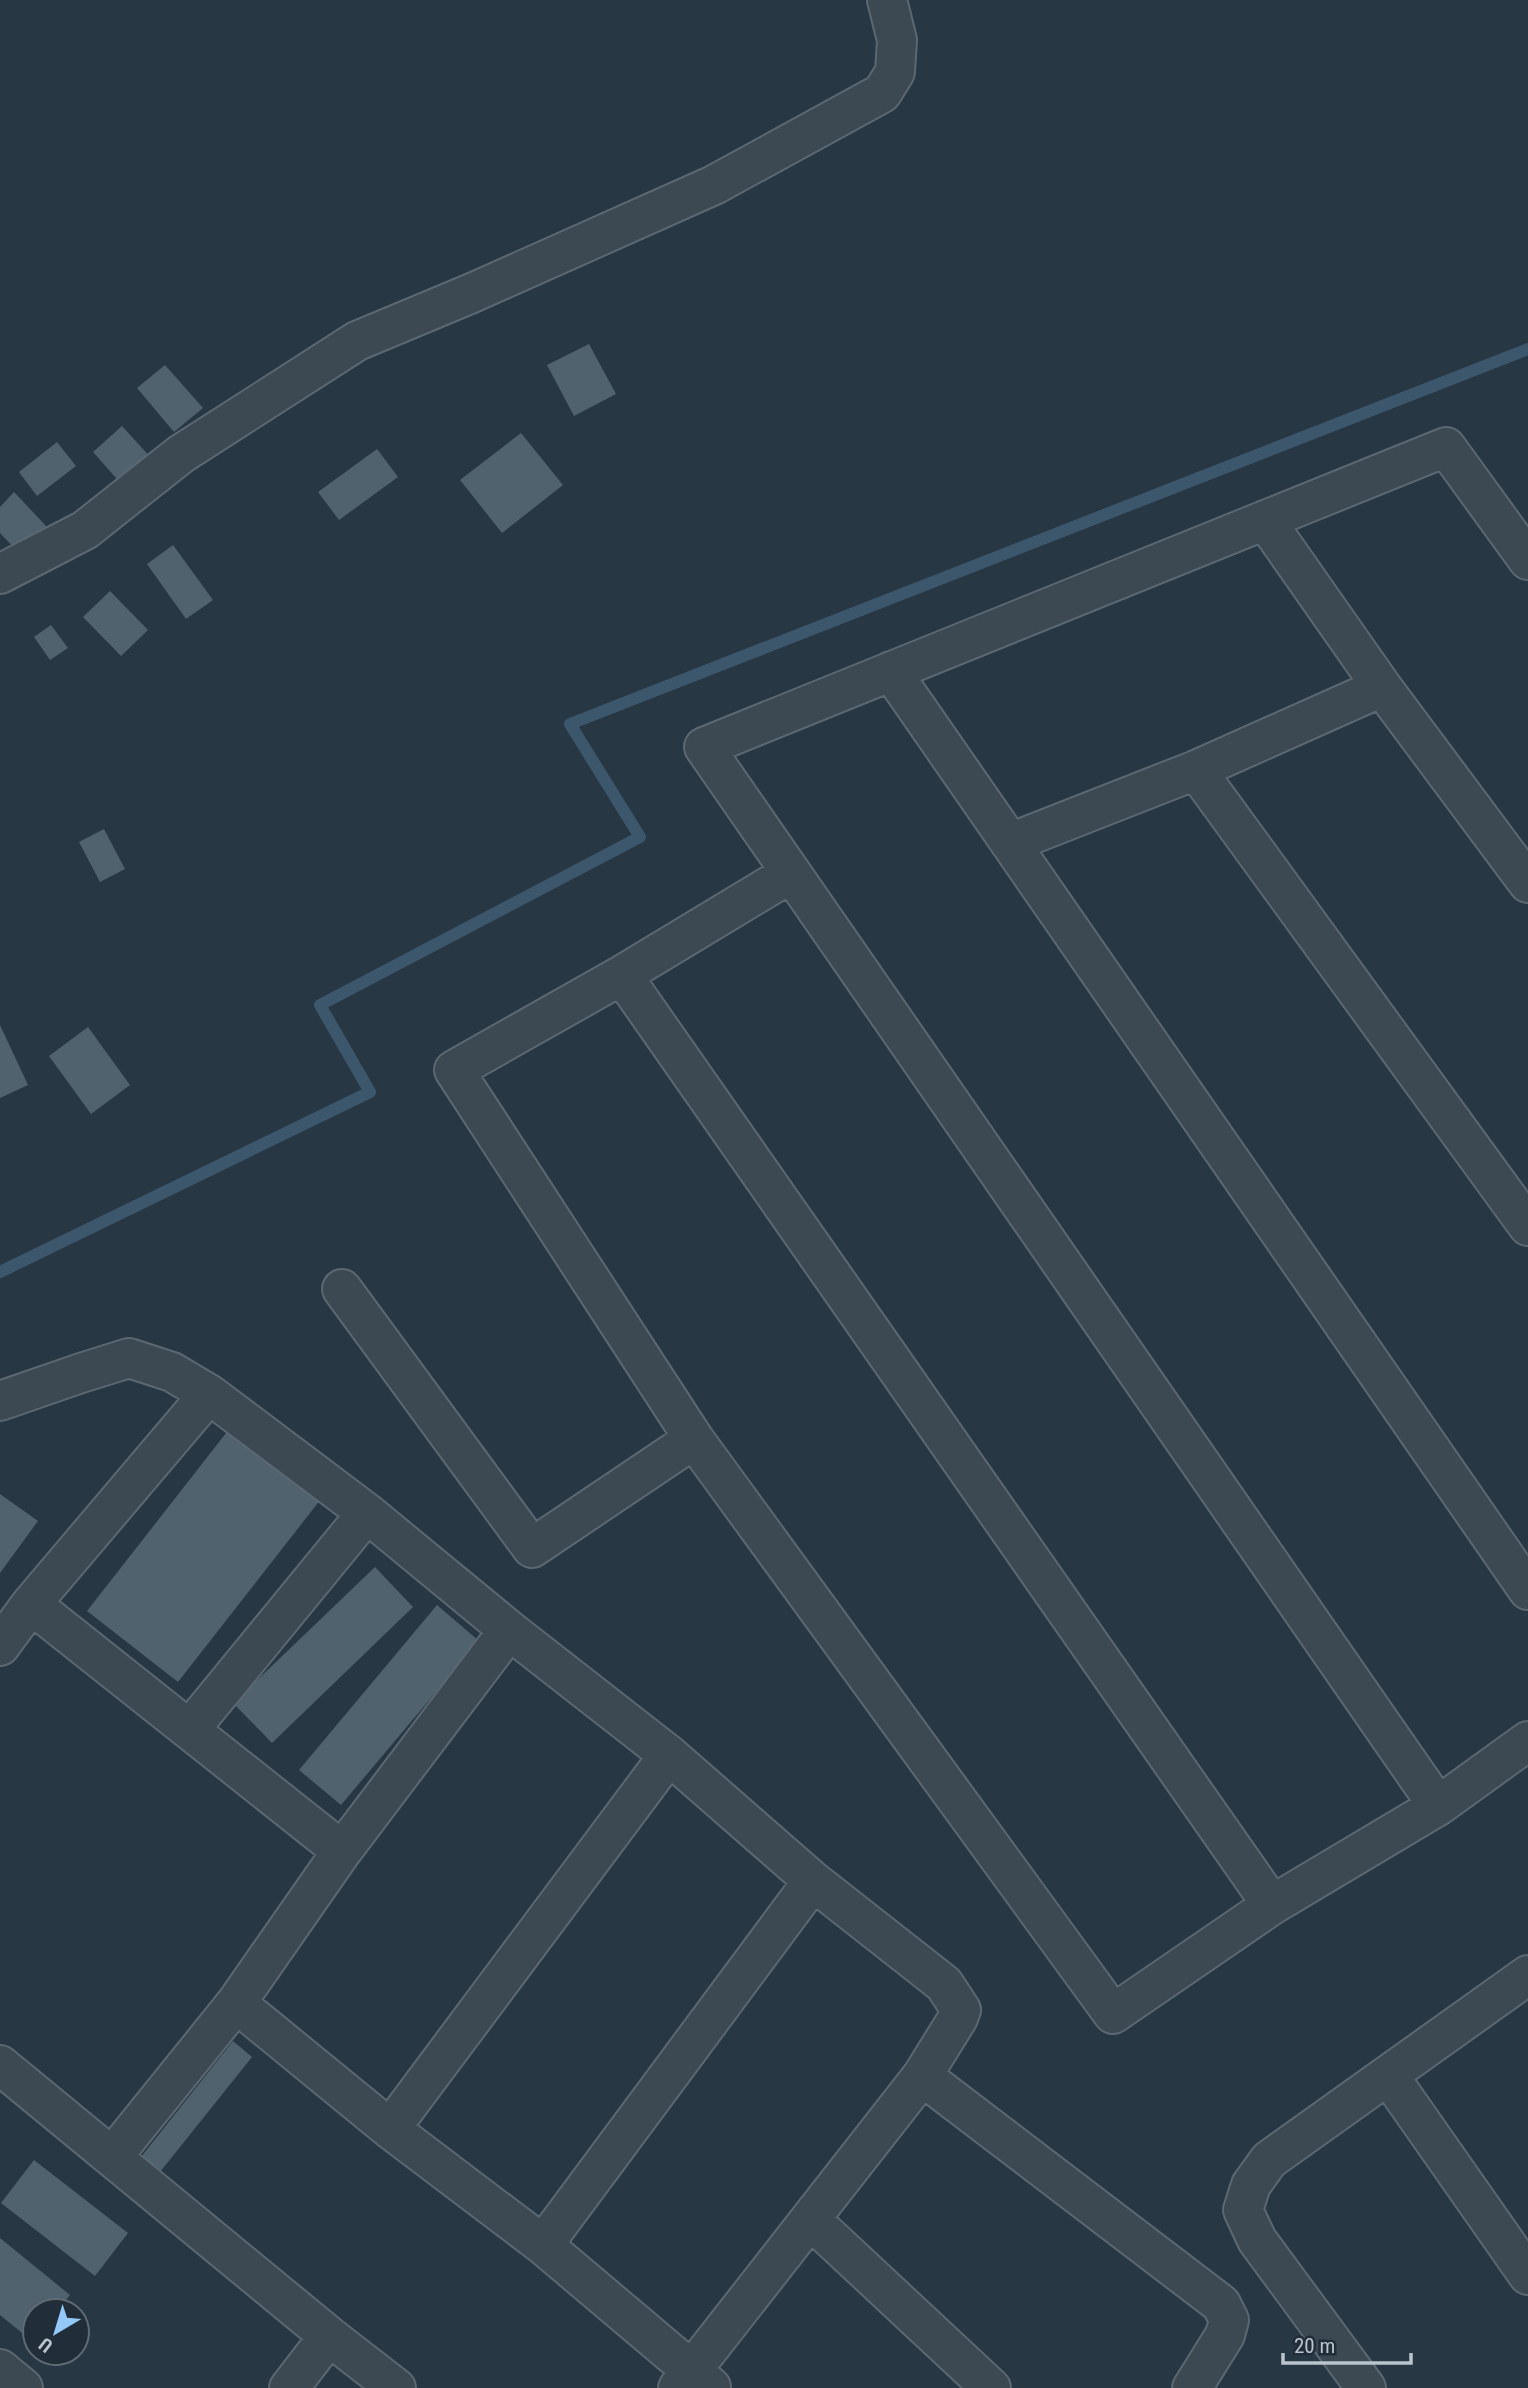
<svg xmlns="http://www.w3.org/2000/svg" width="1528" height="2388" font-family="'Roboto Condensed',sans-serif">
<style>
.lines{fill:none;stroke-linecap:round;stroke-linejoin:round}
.stream{stroke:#3c566b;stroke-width:12}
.building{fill:#51626f}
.minor-casing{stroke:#5b6771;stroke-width:42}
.minor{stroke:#3c4953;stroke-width:38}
</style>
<rect width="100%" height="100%" fill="#283744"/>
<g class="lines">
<path class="stream" d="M 0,1272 L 370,1092 L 320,1005 L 640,837 L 570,724 L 1528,349"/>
</g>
<path class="building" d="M 589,344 L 616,394 L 574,416 L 547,365 Z
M 165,365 L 203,408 L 174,432 L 137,388 Z
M 122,426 L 153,460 L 124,487 L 93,452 Z
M 521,433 L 563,485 L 502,533 L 460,480 Z
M 57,442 L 76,466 L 37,496 L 19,472 Z
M 377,449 L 398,477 L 339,520 L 318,492 Z
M 14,492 L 48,528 L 21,555 L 0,533 L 0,507 Z
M 173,545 L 213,600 L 186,619 L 147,564 Z
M 110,591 L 148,630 L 121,656 L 83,617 Z
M 51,625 L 68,648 L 50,660 L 34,637 Z
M 104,829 L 125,869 L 100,882 L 79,842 Z
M 0,1025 L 28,1085 L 0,1098 Z
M 88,1027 L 130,1085 L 91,1114 L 49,1056 Z
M 230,1428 L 321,1499 L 178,1682 L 87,1611 Z
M 0,1494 L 38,1521 L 0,1573 Z
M 375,1567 L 413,1607 L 272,1743 L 233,1703 Z
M 437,1605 L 479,1641 L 341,1805 L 299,1770 Z
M 233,2041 L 252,2057 L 152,2182 L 133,2167 Z
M 34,2160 L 128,2233 L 95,2276 L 1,2203 Z
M 0,2238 L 70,2295 L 57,2311 L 35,2311 L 35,2338 L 32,2341 L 0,2315 Z"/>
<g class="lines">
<g class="minor-casing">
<path id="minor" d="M 1265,520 L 1382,687 L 1528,883
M 1528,560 L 1446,447 L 704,747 L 1438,1806 L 1528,1741
M 0,574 L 85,530 L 181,454 L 357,341 L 472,293 L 714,185 L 882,93 L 895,72 L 897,40 L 887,0
M 891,671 L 1528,1590
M 1382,687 L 1196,770 L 1528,1226
M 1010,843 L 1196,770
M 791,873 L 622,975 L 454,1070 L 694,1439 L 1113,2014 L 1272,1905 L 1438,1806
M 622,975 L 1272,1905
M 342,1289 L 532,1548 L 694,1439
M 0,1401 L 81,1373 L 129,1358 L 172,1372 L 209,1394 L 367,1513 L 509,1630 L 669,1755 L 813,1881 L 944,1984 L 961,2010 L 958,2018 L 922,2076 L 678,2388
M 31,1604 L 209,1394
M 0,1646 L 31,1604 L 342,1851
M 190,1729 L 367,1513
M 236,2003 L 390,2129 L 543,2245 L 711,2387
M 0,2065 L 329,2336 L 289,2388
M 1388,2075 L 1528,2275
M 922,2076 L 1221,2304 L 1229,2320 L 1225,2335 L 1192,2388
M 390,2129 L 669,1755
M 112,2157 L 236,2003 L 342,1851 L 509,1630
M 810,2219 L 991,2388
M 543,2245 L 813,1881
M 329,2336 L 396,2388
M 0,2369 L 23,2388
M 1366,2388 L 1257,2240 L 1243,2210 L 1251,2185 L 1269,2160 L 1528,1975"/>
</g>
<use href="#minor" class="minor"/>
</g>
<g transform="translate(56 2332) rotate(218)"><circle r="33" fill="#212e39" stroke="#5e6a74" stroke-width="2"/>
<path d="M0-5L12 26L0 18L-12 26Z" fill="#93c8f8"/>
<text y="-10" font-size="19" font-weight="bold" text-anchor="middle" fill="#bac4cd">U</text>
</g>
<path d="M1283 2353v10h128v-10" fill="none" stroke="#bac4cd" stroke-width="3.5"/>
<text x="1294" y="2353" font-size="21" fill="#bac4cd" stroke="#212e39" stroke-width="5" paint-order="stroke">20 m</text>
</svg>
